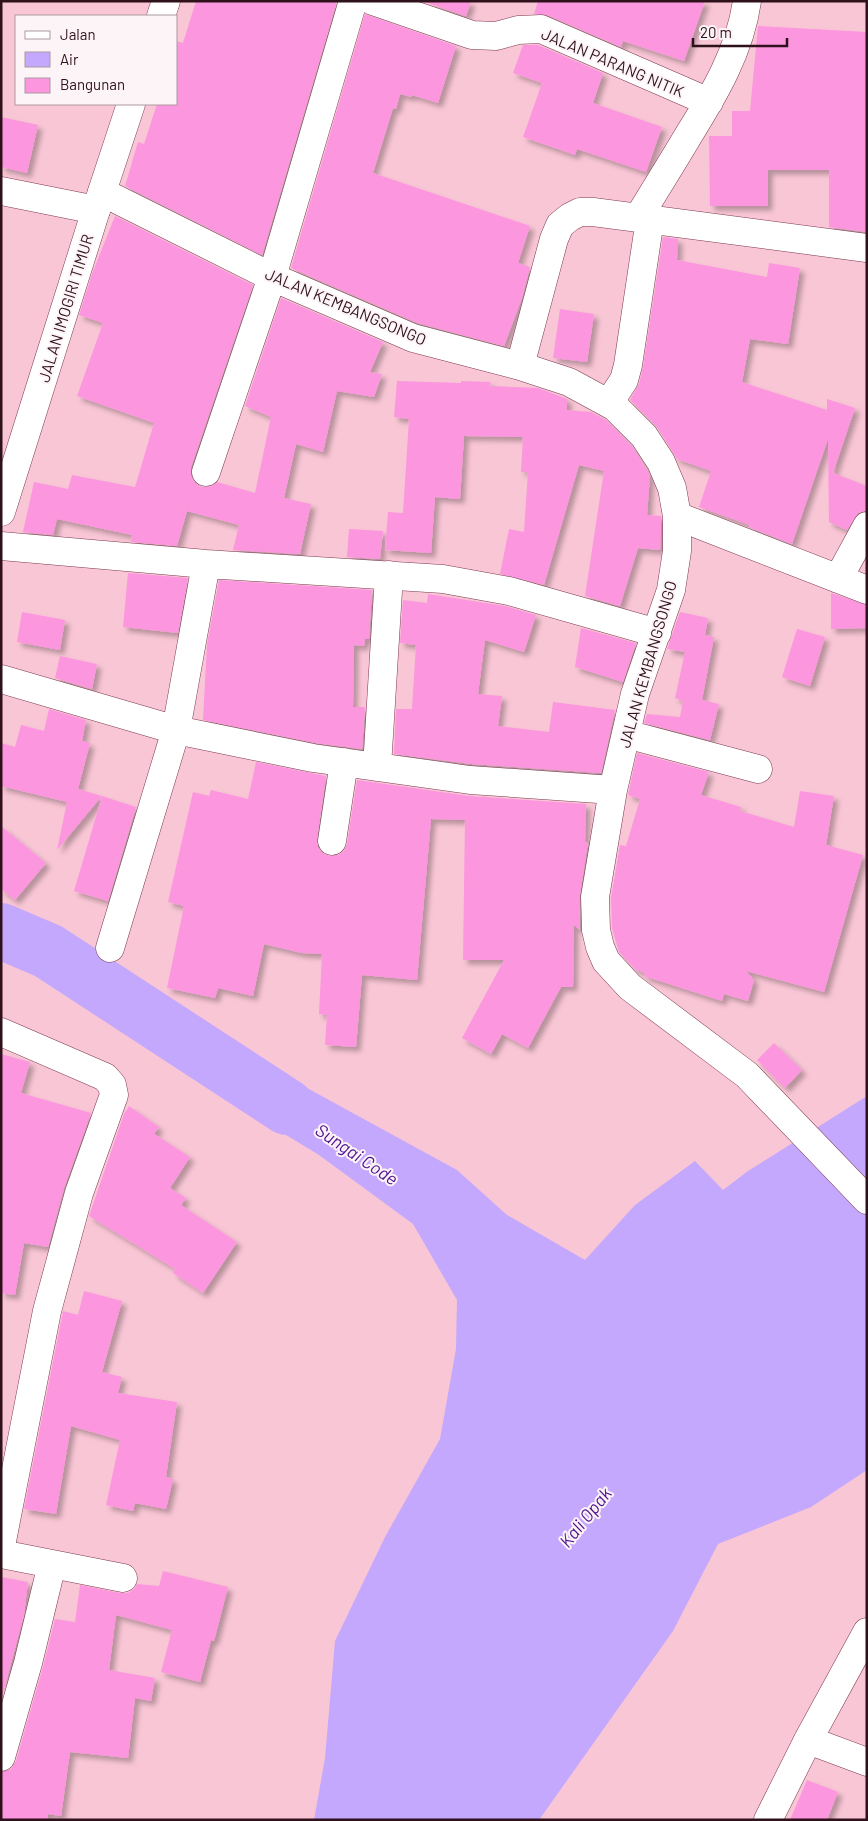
<svg xmlns="http://www.w3.org/2000/svg" width="868" height="1821" font-family="Barlow,sans-serif">
<style>
.water{fill:#c4a8fd}
.lines{fill:none;stroke-linecap:round;stroke-linejoin:round}
.river{stroke:#c4a8fd;stroke-width:56}
.building{fill:#fc96df;filter:url(#shadow)}
.minor-casing{stroke:#7d3852;stroke-width:29}
.major-casing{stroke:#7d3852;stroke-width:29}
.minor{stroke:#fff;stroke-width:28}
.major{stroke:#fff;stroke-width:28}
.labels{text-anchor:middle;dominant-baseline:central;stroke-width:4;stroke-linejoin:round;paint-order:stroke}
.street-label{font-size:16px;fill:#2f111c;stroke:#fdf4f7}
.water-label{font-size:18px;font-style:italic;fill:#4f118e;stroke:#fdf4f7}
</style>
<defs>
<filter id="shadow"><feDropShadow dx="4.5" dy="4.5" stdDeviation="2.5" flood-color="#0004"/></filter>
</defs>
<rect width="100%" height="100%" fill="#f9c6d5"/>
<path class="water" d="M 243,1053 L 457,1170 L 507,1215 L 585,1260 L 635,1205 L 695,1161 L 723,1190 L 748,1171 L 867,1096 L 867,1470 L 811,1507 L 718,1544 L 673,1631 L 539,1820 L 314,1820 L 325,1758 L 335,1641 L 385,1537 L 440,1439 L 456,1349 L 457,1300 L 413,1224 L 319,1155 L 194,1079 Z"/>
<g class="lines">
<path class="river" d="M 1,931 L 48,951 L 287,1107"/>
</g>
<path class="building" d="M 196,1 L 337,1 L 262,255 L 125,186 L 138,142 L 144,144 L 157,104 L 176,104 L 176,41 L 183,43 Z
M 422,1 L 471,1 L 466,16 Z
M 538,1 L 705,1 L 684,61 L 623,41 L 621,47 L 547,15 L 534,14 Z
M 365,14 L 456,46 L 438,103 L 412,95 L 411,97 L 400,94 L 396,109 L 393,108 L 373,173 L 530,226 L 518,263 L 530,267 L 522,298 L 504,346 L 418,323 L 291,268 Z
M 758,26 L 867,32 L 867,232 L 829,227 L 829,170 L 768,170 L 768,206 L 710,206 L 709,136 L 732,136 L 732,111 L 750,111 Z
M 523,45 L 538,45 L 603,73 L 593,103 L 662,127 L 646,172 L 577,149 L 575,155 L 523,137 L 542,83 L 513,73 Z
M 1,117 L 38,125 L 27,173 L 1,167 Z
M 115,216 L 253,285 L 191,467 L 191,476 L 195,483 L 201,487 L 210,487 L 217,482 L 255,493 L 271,417 L 245,406 L 281,298 L 383,342 L 370,372 L 382,374 L 374,397 L 337,391 L 323,452 L 296,444 L 284,498 L 311,504 L 300,554 L 233,550 L 239,525 L 187,511 L 177,546 L 131,542 L 132,535 L 57,519 L 53,535 L 23,532 L 34,482 L 68,489 L 72,475 L 135,487 L 154,423 L 77,396 L 103,323 L 79,315 L 92,274 Z
M 663,237 L 678,239 L 677,260 L 767,277 L 769,263 L 800,268 L 788,344 L 750,339 L 742,382 L 827,410 L 827,399 L 855,408 L 833,473 L 867,486 L 867,510 L 858,513 L 847,530 L 829,522 L 828,439 L 792,544 L 749,527 L 750,525 L 699,507 L 711,471 L 677,459 L 657,427 L 630,400 L 639,384 L 643,367 Z
M 560,309 L 594,314 L 587,362 L 553,358 Z
M 397,381 L 461,383 L 461,381 L 491,382 L 489,386 L 538,388 L 567,399 L 567,410 L 591,412 L 606,420 L 632,446 L 650,475 L 647,515 L 661,516 L 661,535 L 660,550 L 638,548 L 620,606 L 585,596 L 604,471 L 579,465 L 544,585 L 500,574 L 509,529 L 524,532 L 528,472 L 521,472 L 523,437 L 464,436 L 460,499 L 435,497 L 431,553 L 385,550 L 388,512 L 403,513 L 409,419 L 394,417 Z
M 349,529 L 383,531 L 380,559 L 347,557 Z
M 128,573 L 188,578 L 178,633 L 123,627 Z
M 219,580 L 372,590 L 369,639 L 365,639 L 364,646 L 354,645 L 353,707 L 365,707 L 362,749 L 316,743 L 203,720 L 207,645 Z
M 831,593 L 867,605 L 867,628 L 831,629 Z
M 428,594 L 505,606 L 536,615 L 524,652 L 485,640 L 478,694 L 502,696 L 498,726 L 549,732 L 553,702 L 615,710 L 601,773 L 472,764 L 394,754 L 396,709 L 412,709 L 416,645 L 400,643 L 403,600 L 427,603 Z
M 22,612 L 65,620 L 60,650 L 17,642 Z
M 680,612 L 708,618 L 705,635 L 714,637 L 702,700 L 719,704 L 710,740 L 644,723 L 647,714 L 680,717 L 683,701 L 675,698 L 685,652 L 667,649 Z
M 581,628 L 636,643 L 623,682 L 575,667 Z
M 797,629 L 825,637 L 810,686 L 782,677 Z
M 60,656 L 97,664 L 92,689 L 55,678 Z
M 49,709 L 86,720 L 82,741 L 90,743 L 78,789 L 102,796 L 57,850 L 67,802 L 1,786 L 1,743 L 15,747 L 21,725 L 44,731 Z
M 637,753 L 709,772 L 701,795 L 741,807 L 740,811 L 794,827 L 800,791 L 834,796 L 826,845 L 863,855 L 824,992 L 746,971 L 754,980 L 748,1001 L 724,994 L 722,1001 L 644,976 L 645,973 L 635,969 L 619,952 L 612,928 L 611,898 L 620,845 L 626,846 L 640,799 L 628,795 Z
M 256,762 L 326,776 L 317,839 L 318,847 L 322,853 L 330,856 L 338,855 L 344,851 L 347,844 L 357,780 L 469,796 L 586,804 L 585,842 L 588,842 L 580,894 L 580,930 L 574,925 L 573,987 L 561,987 L 528,1048 L 502,1034 L 491,1054 L 462,1038 L 504,960 L 463,960 L 465,820 L 431,819 L 417,980 L 362,975 L 356,1047 L 325,1045 L 327,1015 L 319,1014 L 322,954 L 302,953 L 264,944 L 253,996 L 218,988 L 215,998 L 167,988 L 184,906 L 168,902 L 193,792 L 209,796 L 211,790 L 248,799 Z
M 102,796 L 136,807 L 108,901 L 74,891 Z
M 1,826 L 46,863 L 15,900 L 1,889 Z
M 774,1043 L 802,1070 L 785,1088 L 757,1060 Z
M 1,1054 L 30,1062 L 21,1093 L 91,1113 L 64,1188 L 48,1247 L 24,1243 L 15,1295 L 1,1293 Z
M 129,1106 L 159,1127 L 154,1134 L 190,1157 L 170,1188 L 186,1198 L 181,1205 L 237,1242 L 203,1293 L 173,1273 L 175,1269 L 89,1216 L 124,1114 Z
M 84,1291 L 122,1301 L 102,1372 L 122,1377 L 118,1393 L 177,1402 L 166,1477 L 173,1479 L 166,1509 L 135,1503 L 133,1511 L 106,1505 L 120,1440 L 71,1426 L 56,1514 L 24,1509 L 63,1311 L 78,1315 Z
M 163,1571 L 228,1587 L 214,1641 L 211,1640 L 200,1682 L 161,1672 L 172,1630 L 116,1615 L 109,1670 L 155,1678 L 151,1701 L 135,1698 L 128,1758 L 70,1752 L 61,1816 L 48,1814 L 47,1820 L 1,1820 L 1,1772 L 11,1769 L 16,1761 L 43,1667 L 55,1619 L 75,1622 L 80,1585 L 120,1593 L 128,1593 L 134,1589 L 137,1584 L 159,1586 Z
M 1,1577 L 28,1582 L 24,1615 L 1,1700 Z
M 807,1780 L 838,1792 L 827,1820 L 790,1820 Z"/>
<g class="lines">
<g class="minor-casing">
<path id="minor" d="M 373,1 L 472,35 L 496,36 L 518,30 L 541,29 L 709,102
M 1,191 L 96,210
M 102,192 L 272,277 L 413,338 L 520,366 L 569,382 L 615,407 L 644,436 L 661,462 L 672,488 L 677,516 L 677,551 L 671,590 L 635,694 L 613,790 L 595,897 L 596,930 L 600,947 L 606,961 L 630,987 L 747,1075 L 867,1200
M 638,218 C 655,190 672,163 688,136 C 714,94 740,51 747,1
M 520,366 L 554,239 L 560,225 L 570,217 L 580,212 L 593,212 L 867,248
M 609,403 L 624,380 L 628,365 L 650,219
M 206,472 L 272,277 L 353,1
M 677,516 L 867,590
M 1,546 L 206,564 L 443,579 L 509,591 L 657,633
M 838,579 L 867,526
M 1,679 L 176,730 L 313,758 L 470,780 L 613,790
M 626,734 L 758,769
M 377,767 L 389,575
M 332,841 L 344,762
M 110,948 L 176,730 L 206,564
M 1,1032 L 105,1077 L 112,1085 L 114,1095 L 79,1193 L 47,1311 L 1,1546
M 1,1554 L 123,1578
M 808,1740 L 867,1762
M 1,1757 L 28,1663 L 52,1564
M 768,1820 L 808,1740 L 867,1632"/>
</g>
<g class="major-casing">
<path id="major" d="M 161,16 L 166,1
M 1,512 L 96,210 L 131,104"/>
</g>
<use href="#minor" class="minor"/>
<use href="#major" class="major"/>
</g>
<g class="labels">
<g class="street-label">
<text transform="translate(613 62) rotate(23)">JALAN PARANG NITIK</text>
<text transform="translate(346 306) rotate(23)">JALAN KEMBANGSONGO</text>
<text transform="translate(65 308) rotate(-73)">JALAN IMOGIRI TIMUR</text>
<text transform="translate(647 664) rotate(-74)">JALAN KEMBANGSONGO</text>
</g>
<g class="water-label">
<text transform="translate(357 1154) rotate(34)">Sungai Code</text>
<text transform="translate(585 1517) rotate(-51)">Kali Opak</text>
</g>
</g>
<rect width="868" height="1821" fill="none" stroke="#2f111c" stroke-width="5"/>
<rect x="15" y="15" width="162" height="90" fill="#fdf4f7" stroke="#ab999f"/>
<rect x="25" y="31" width="25" height="8" fill="#ffffff" stroke="#ab999f"/>
<text x="60" y="40" font-size="15" fill="#2f111c">Jalan</text>
<rect x="25" y="52" width="25" height="15" fill="#c4a8fd" stroke="#ab999f"/>
<text x="60" y="65" font-size="15" fill="#2f111c">Air</text>
<rect x="25" y="78" width="25" height="15" fill="#fc96df" stroke="#ab999f"/>
<text x="60" y="90" font-size="15" fill="#2f111c">Bangunan</text>
<path d="M693 38v8h94v-8" fill="none" stroke="#2f111c" stroke-width="2.5"/>
<text x="700" y="38" font-size="15" fill="#2f111c" stroke="#fdf4f7" stroke-width="4" paint-order="stroke">20 m</text>
</svg>
